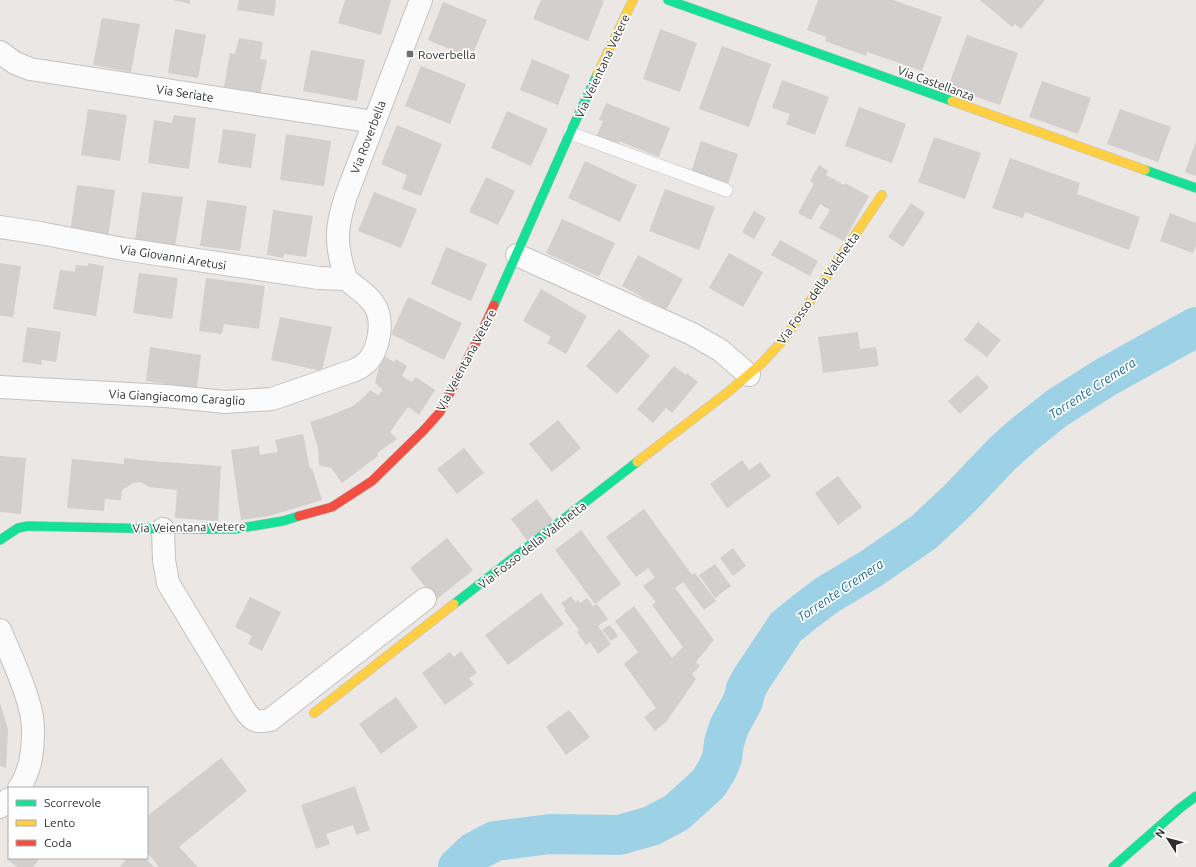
<svg xmlns="http://www.w3.org/2000/svg" width="1196" height="867" font-family="Ubuntu,sans-serif">
<style>
.lines{fill:none;stroke-linecap:round;stroke-linejoin:round}
.river{stroke:#9dd2e6;stroke-width:40}
.building{fill:#d2cfcd}
.lane-casing{stroke:#c3c2c2;stroke-width:14}
.street-casing{stroke:#c3c2c2;stroke-width:24}
.fast-casing{stroke:#c3c2c2;stroke-width:10}
.slow-casing{stroke:#c3c2c2;stroke-width:10}
.jam-casing{stroke:#c3c2c2;stroke-width:10}
.lane{stroke:#fcfbfb;stroke-width:13}
.street{stroke:#fcfbfb;stroke-width:22}
.fast{stroke:#16e098;stroke-width:9}
.slow{stroke:#ffcf43;stroke-width:9}
.jam{stroke:#f24e42;stroke-width:9}
.poi-dot{fill:#6f6e6d;stroke:#fff;stroke-width:1.5}
.labels{text-anchor:middle;dominant-baseline:central;stroke-width:3.5;stroke-linejoin:round;paint-order:stroke}
.poi-label{font-size:12px;fill:#2d2d2d;stroke:#fff;text-anchor:start}
.street-label{font-size:12px;fill:#2d2d2d;stroke:#fff}
.water-label{font-size:13px;font-style:italic;fill:#176997;stroke:#fff}
</style>
<rect width="100%" height="100%" fill="#eae7e4"/>
<g class="lines">
<path class="river" d="M 458,867 L 474,852 L 495,841 L 550,834 L 619,835 L 651,826 L 676,813 L 708,784 L 717,770 L 722,758 L 724,743 L 729,727 L 743,701 L 746,689 L 752,678 L 786,627 L 807,610 L 827,595 L 872,568 L 924,532 L 958,500 L 1003,453 L 1022,436 L 1057,408 L 1106,377 L 1196,327"/>
</g>
<path class="building" d="M 173,0 L 190,0 L 190,4 Z
M 239,0 L 276,0 L 274,16 L 237,10 Z
M 345,0 L 391,0 L 381,35 L 338,23 Z
M 541,0 L 601,0 L 604,1 L 588,41 L 533,19 Z
M 818,0 L 893,0 L 942,17 L 922,71 L 867,52 L 866,56 L 825,41 L 826,37 L 807,30 Z
M 980,0 L 1045,0 L 1021,29 L 1015,24 L 1012,27 Z
M 443,2 L 487,20 L 471,58 L 428,40 Z
M 102,18 L 140,24 L 131,72 L 93,65 Z
M 175,29 L 206,35 L 198,78 L 168,73 Z
M 660,29 L 697,43 L 680,92 L 643,79 Z
M 967,35 L 1018,53 L 1000,105 L 948,87 Z
M 239,38 L 263,42 L 260,59 L 267,60 L 260,94 L 224,87 L 230,53 L 235,54 Z
M 722,46 L 771,64 L 749,127 L 699,109 Z
M 311,50 L 365,60 L 357,101 L 303,91 Z
M 532,59 L 570,75 L 558,105 L 520,90 Z
M 421,66 L 466,84 L 450,124 L 405,106 Z
M 782,80 L 829,97 L 815,135 L 786,124 L 790,114 L 772,108 Z
M 1042,81 L 1091,98 L 1078,134 L 1029,117 Z
M 606,103 L 670,128 L 659,157 L 619,141 L 617,146 L 596,137 L 603,121 L 599,120 Z
M 859,107 L 906,124 L 892,163 L 845,146 Z
M 88,109 L 127,115 L 120,161 L 81,155 Z
M 1120,109 L 1171,127 L 1158,162 L 1107,144 Z
M 507,111 L 548,129 L 531,166 L 491,148 Z
M 174,115 L 196,118 L 189,169 L 148,163 L 154,120 L 172,123 Z
M 397,125 L 442,144 L 421,196 L 402,189 L 407,175 L 381,164 Z
M 223,129 L 256,134 L 251,168 L 218,163 Z
M 286,134 L 331,141 L 324,186 L 280,180 Z
M 934,137 L 981,153 L 965,199 L 918,182 Z
M 701,141 L 738,154 L 728,184 L 691,172 Z
M 1196,141 L 1196,176 L 1185,172 Z
M 1010,158 L 1080,183 L 1077,194 L 1140,217 L 1129,250 L 1025,212 L 1023,218 L 992,208 Z
M 585,161 L 637,185 L 620,222 L 568,198 Z
M 819,165 L 828,171 L 826,175 L 844,185 L 845,183 L 869,196 L 844,241 L 819,228 L 830,210 L 820,204 L 811,220 L 798,213 L 814,184 L 810,181 Z
M 486,177 L 515,191 L 498,225 L 469,212 Z
M 77,185 L 115,190 L 108,238 L 70,232 Z
M 665,189 L 715,207 L 699,250 L 649,231 Z
M 142,192 L 183,197 L 175,246 L 135,240 Z
M 374,192 L 417,209 L 401,248 L 358,231 Z
M 207,200 L 247,206 L 240,251 L 200,246 Z
M 911,203 L 925,213 L 903,247 L 888,237 Z
M 273,210 L 313,216 L 306,257 L 284,254 L 283,258 L 267,255 Z
M 754,211 L 766,218 L 754,239 L 742,232 Z
M 1170,213 L 1196,223 L 1196,245 L 1193,253 L 1160,241 Z
M 562,219 L 615,243 L 599,277 L 546,253 Z
M 780,240 L 818,261 L 810,276 L 771,255 Z
M 446,247 L 487,264 L 471,301 L 431,284 Z
M 729,253 L 763,272 L 743,307 L 709,288 Z
M 638,255 L 683,279 L 666,310 L 622,286 Z
M 0,263 L 21,266 L 13,317 L 0,316 Z
M 88,263 L 104,266 L 96,316 L 53,309 L 60,270 L 75,272 L 76,265 L 88,266 Z
M 139,273 L 178,278 L 172,319 L 133,313 Z
M 206,278 L 265,286 L 259,329 L 224,324 L 222,334 L 199,331 Z
M 541,289 L 587,316 L 566,354 L 547,343 L 551,337 L 523,321 Z
M 408,297 L 462,323 L 444,360 L 391,334 Z
M 280,317 L 332,327 L 322,371 L 271,360 Z
M 978,322 L 1001,340 L 987,357 L 964,340 Z
M 27,327 L 61,332 L 56,362 L 42,360 L 41,365 L 22,362 Z
M 619,329 L 650,356 L 617,394 L 586,366 Z
M 858,332 L 860,349 L 876,347 L 879,366 L 823,373 L 818,337 Z
M 150,347 L 201,355 L 197,388 L 146,381 Z
M 382,355 L 394,362 L 396,359 L 407,366 L 402,376 L 412,382 L 416,377 L 435,390 L 419,415 L 408,407 L 390,432 L 397,439 L 377,453 L 378,456 L 342,483 L 331,468 L 319,465 L 318,448 L 310,422 L 331,415 L 353,406 L 365,396 L 370,390 L 378,395 L 383,390 L 375,383 Z
M 674,366 L 686,375 L 687,373 L 698,382 L 672,413 L 666,408 L 653,423 L 637,409 Z
M 977,375 L 989,387 L 960,414 L 948,401 Z
M 558,420 L 581,448 L 552,472 L 529,444 Z
M 303,434 L 310,469 L 312,468 L 322,500 L 269,516 L 241,520 L 231,450 L 259,446 L 260,455 L 278,452 L 275,440 Z
M 464,448 L 484,473 L 457,494 L 437,469 Z
M 0,456 L 26,458 L 21,514 L 0,512 Z
M 124,458 L 151,461 L 221,466 L 218,521 L 175,518 L 177,490 L 149,487 L 141,482 L 133,483 L 122,490 L 121,500 L 105,499 L 104,511 L 67,508 L 72,459 L 124,464 Z
M 742,460 L 749,470 L 760,462 L 771,476 L 727,508 L 710,484 Z
M 838,476 L 862,507 L 838,525 L 815,493 Z
M 537,499 L 554,522 L 528,542 L 511,519 Z
M 644,509 L 692,575 L 695,573 L 716,601 L 704,610 L 683,582 L 675,588 L 714,640 L 696,662 L 700,666 L 692,674 L 696,679 L 666,722 L 655,731 L 644,717 L 656,708 L 624,664 L 638,652 L 615,621 L 634,606 L 672,658 L 683,647 L 652,605 L 656,602 L 643,586 L 655,577 L 648,568 L 636,577 L 606,537 Z
M 581,530 L 621,584 L 595,604 L 555,550 Z
M 447,538 L 473,570 L 436,600 L 410,568 Z
M 733,548 L 746,566 L 733,576 L 720,558 Z
M 715,564 L 731,586 L 715,598 L 699,575 Z
M 541,593 L 564,624 L 508,665 L 485,635 Z
M 571,596 L 575,602 L 578,600 L 580,603 L 587,598 L 593,606 L 597,604 L 608,619 L 598,626 L 611,644 L 598,654 L 590,642 L 586,645 L 577,632 L 579,630 L 564,610 L 566,609 L 561,603 Z
M 250,597 L 281,612 L 262,651 L 248,644 L 252,636 L 235,627 Z
M 610,625 L 618,636 L 611,641 L 602,630 Z
M 461,651 L 477,673 L 469,678 L 474,684 L 445,705 L 422,673 L 450,652 L 454,657 Z
M 396,697 L 418,727 L 381,754 L 359,724 Z
M 0,703 L 8,729 L 6,768 L 0,766 Z
M 569,710 L 590,737 L 566,755 L 546,727 Z
M 221,758 L 247,791 L 179,847 L 198,867 L 159,867 L 147,852 L 147,816 Z
M 355,786 L 370,830 L 356,835 L 353,825 L 326,834 L 330,844 L 316,849 L 301,805 Z
M 9,856 L 9,858 L 40,858 L 33,867 L 17,867 L 7,859 Z
M 128,858 L 145,858 L 154,867 L 121,867 L 120,866 Z"/>
<g class="lines">
<g class="lane-casing">
<path id="lane" d="M 570,133 L 726,190"/>
</g>
<g class="street-casing">
<path id="street" d="M 0,52 L 15,63 L 30,69 L 374,122
M 0,227 L 40,233 L 123,249 L 319,278 L 346,279
M 517,255 L 692,334 L 720,350 L 749,375
M 346,279 C 342,265 338,253 338,239 C 337,225 342,210 346,196 L 421,0
M 0,387 L 166,396 L 225,402 L 272,399 L 355,370 C 360,368 364,365 368,361 C 379,349 384,321 375,306 C 369,295 355,287 346,279
M 163,529 L 164,560 L 168,583 L 244,709 C 252,721 256,723 270,720 L 425,599
M 0,630 C 11,656 27,690 32,717 C 34,732 33,748 30,763 C 27,772 25,781 19,788
M 0,807 L 9,799"/>
</g>
<g class="fast-casing">
<path id="fast" d="M 668,0 L 952,101
M 1145,170 L 1196,188
M 494,305 L 570,133 L 597,75
M 0,540 L 18,528 L 28,526 L 163,529 L 235,529 L 283,521 L 299,516
M 454,604 L 637,462
M 1113,867 L 1179,809 L 1196,796"/>
</g>
<g class="slow-casing">
<path id="slow" d="M 597,75 L 633,0
M 952,101 L 1145,170
M 637,462 L 728,392 L 761,364 L 785,338 L 882,195
M 314,713 L 454,604"/>
</g>
<g class="jam-casing">
<path id="jam" d="M 299,516 L 332,507 L 372,481 L 424,430 L 440,412 L 484,327 L 494,305"/>
</g>
<use href="#lane" class="lane"/>
<use href="#street" class="street"/>
<use href="#fast" class="fast"/>
<use href="#slow" class="slow"/>
<use href="#jam" class="jam"/>
</g>
<rect class="poi-dot" x="406" y="50" width="8" height="8" rx="2"/>
<g class="labels">
<g class="poi-label">
<text x="418" y="54">Roverbella</text>
</g>
<g class="street-label">
<text transform="translate(602 66) rotate(-65)">Via Veientana Vetere</text>
<text transform="translate(936 83) rotate(20)">Via Castellanza</text>
<text transform="translate(185 93) rotate(9)">Via Seriate</text>
<text transform="translate(368 137) rotate(-69)">Via Roverbella</text>
<text transform="translate(173 257) rotate(9)">Via Giovanni Aretusi</text>
<text transform="translate(818 288) rotate(-55)">Via Fosso della Valchetta</text>
<text transform="translate(466 360) rotate(-62)">Via Veientana Vetere</text>
<text transform="translate(177 397) rotate(3)">Via Giangiacomo Caraglio</text>
<text transform="translate(189 527) rotate(-1)">Via Veientana Vetere</text>
<text transform="translate(532 545) rotate(-38)">Via Fosso della Valchetta</text>
</g>
<g class="water-label">
<text transform="translate(1092 388) rotate(-33)">Torrente Cremera</text>
<text transform="translate(840 590) rotate(-34)">Torrente Cremera</text>
</g>
</g>
<rect x="8" y="787" width="140" height="72" fill="#ffffff" stroke="#ababab"/>
<rect x="16" y="800" width="20" height="6" fill="#16e098" stroke="#ababab"/>
<text x="44" y="807" font-size="12" fill="#2d2d2d">Scorrevole</text>
<rect x="16" y="820" width="20" height="6" fill="#ffcf43" stroke="#ababab"/>
<text x="44" y="827" font-size="12" fill="#2d2d2d">Lento</text>
<rect x="16" y="840" width="20" height="6" fill="#f24e42" stroke="#ababab"/>
<text x="44" y="847" font-size="12" fill="#2d2d2d">Coda</text>
<g transform="translate(1168 839) rotate(306)" stroke="#ffffff" stroke-width="3" paint-order="stroke">
<path d="M0-3L7 15L0 10L-7 15Z" fill="#2d2d2d"/>
<text y="-6" font-size="11" font-weight="bold" text-anchor="middle" fill="#2d2d2d">N</text>
</g>
</svg>
